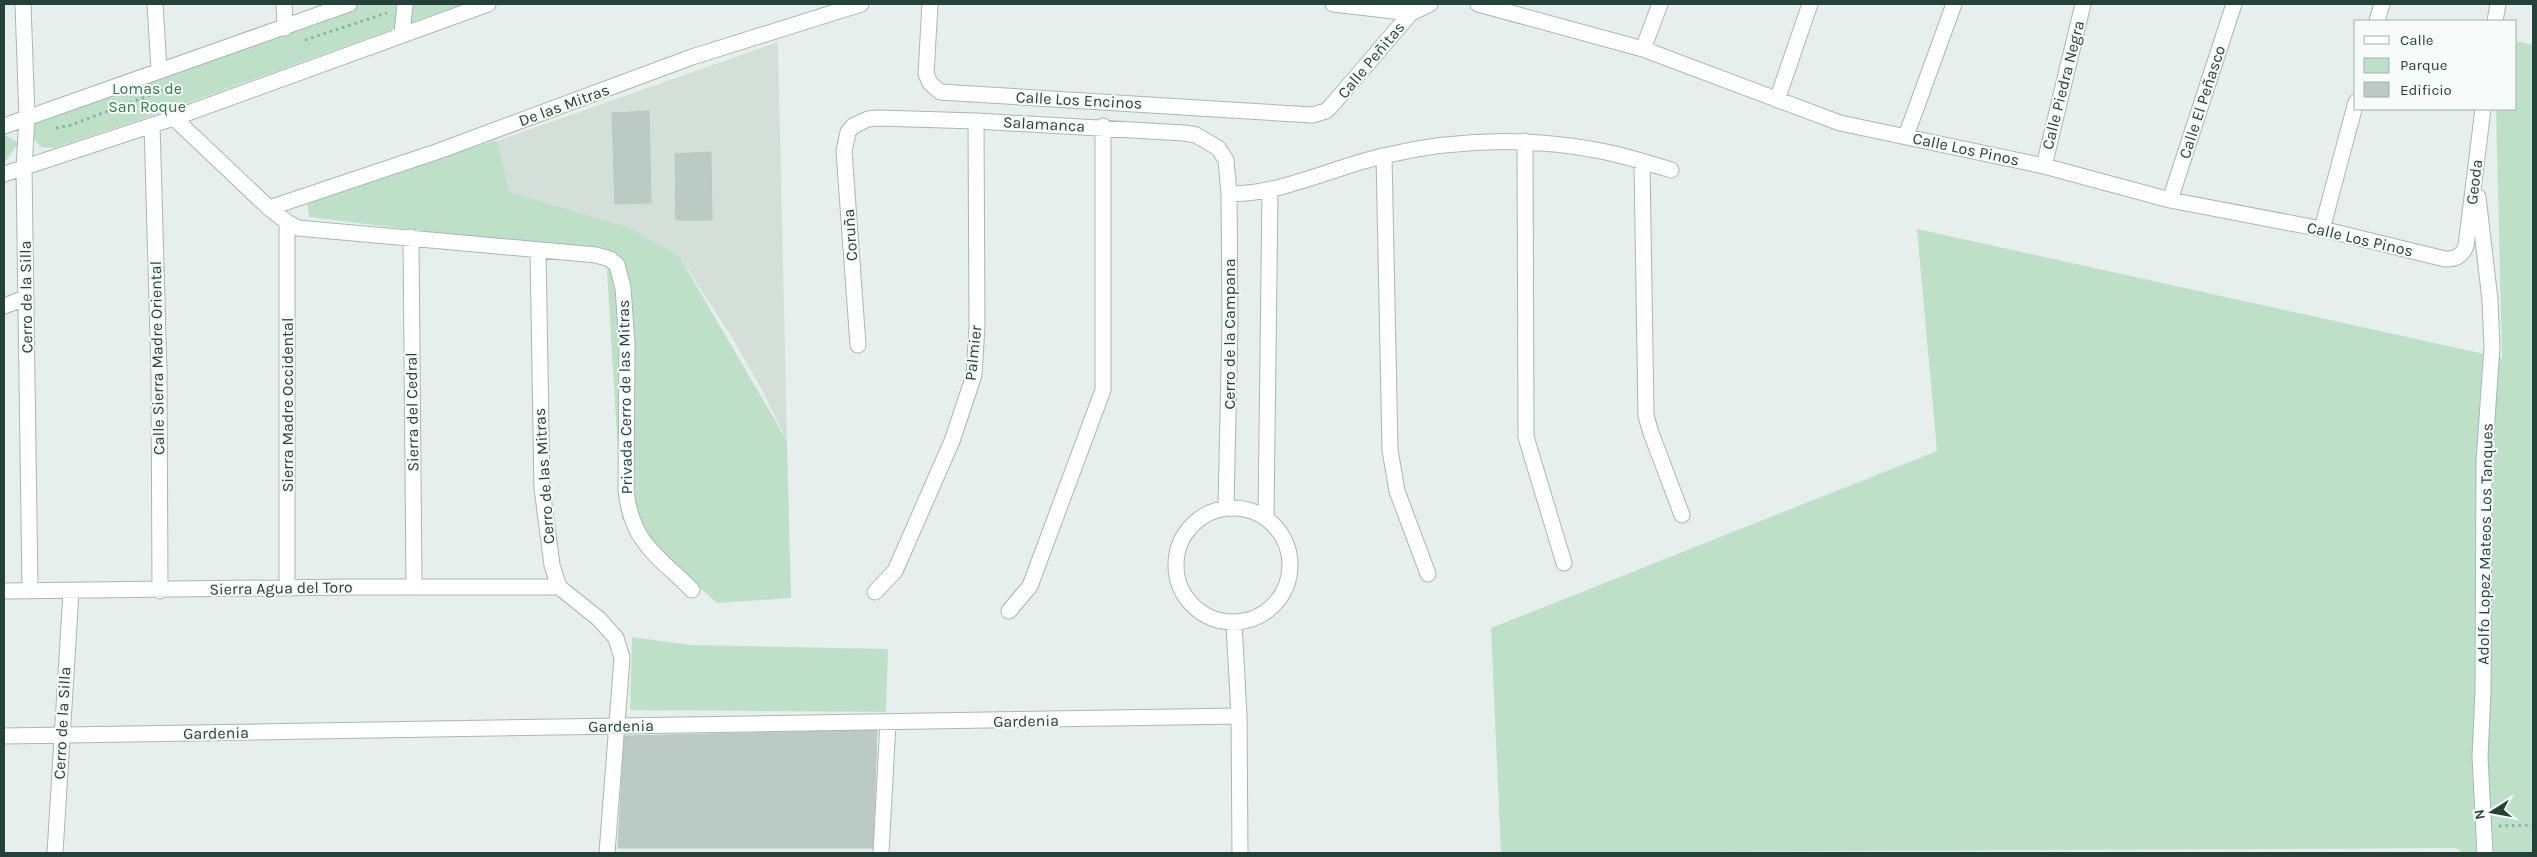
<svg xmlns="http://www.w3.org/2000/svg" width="2537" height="857" font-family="Karla,sans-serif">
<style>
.built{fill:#d4dfda}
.green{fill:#bfe0c8}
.building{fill:#bbcac4;stroke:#b8c9c2}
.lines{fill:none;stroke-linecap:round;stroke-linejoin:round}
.minor-casing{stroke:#a8b8b2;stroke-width:17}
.path{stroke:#86b3a5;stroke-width:3;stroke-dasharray:2.5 4;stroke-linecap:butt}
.minor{stroke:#fff;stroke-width:15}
.labels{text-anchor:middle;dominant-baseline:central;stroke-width:4;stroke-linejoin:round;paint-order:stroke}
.street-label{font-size:16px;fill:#24423a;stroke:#f7fbf9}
.park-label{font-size:16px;fill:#2d7a4b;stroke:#f7fbf9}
</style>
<rect width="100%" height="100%" fill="#e6efeb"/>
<path class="built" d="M 778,42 L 787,441 L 763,392 L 733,339 L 679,256 L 628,227 L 508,192 L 497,141 Z"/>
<path class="green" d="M 359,4 L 463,4 L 157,114 L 54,148 L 41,147 L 29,134 L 37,114 Z
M 2516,41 L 2533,45 L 2533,853 L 2463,853 L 2456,848 L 1501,853 L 1491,628 L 1937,451 L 1917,229 L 2502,358 L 2496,109 L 2516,109 Z
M 4,134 L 19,143 L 4,163 Z
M 497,140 L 509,192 L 628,227 L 679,256 L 787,441 L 791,598 L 717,603 L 622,519 L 606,254 L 309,217 L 307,200 Z
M 632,637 L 690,645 L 888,649 L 886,712 L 630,710 Z"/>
<path class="building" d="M 649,111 L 651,203 L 615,204 L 612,113 Z
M 711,152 L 712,220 L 676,220 L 675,154 Z
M 877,730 L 873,848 L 618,848 L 624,736 Z"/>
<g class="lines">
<g class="minor-casing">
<path id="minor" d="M 23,4 L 27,118 L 24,167 L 30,591
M 155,4 L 159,71
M 284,4 L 285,28
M 930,4 L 926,74 L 930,83 L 940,92 L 1312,115 L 1326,111 L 1332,105 L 1411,13 L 1430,4
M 1333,4 L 1411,13
M 1478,4 L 1643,49 L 1840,123 L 2044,166 L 2170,200 L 2322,229 L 2445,259 C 2456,259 2461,257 2466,246 L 2483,109
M 2377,21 L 2382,4
M 2495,21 L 2498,4
M 402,34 L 405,4
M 1643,49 L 1660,4
M 1777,100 L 1810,4
M 174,118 L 269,208 L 287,222 L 298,228 L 596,255 L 610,259 L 617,265 L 623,288 L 627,344 L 626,491 C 632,543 657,555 692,590
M 152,125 L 159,371 L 160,591
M 4,126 L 349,4
M 1906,136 L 1954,4
M 1525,141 L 1526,437 L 1564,563
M 1384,156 L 1390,450 L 1397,491 L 1428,574
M 1642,162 L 1646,416 L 1651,433 L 1682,515
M 2044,166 L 2083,4
M 4,174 L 174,118 L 488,4
M 1229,194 C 1282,194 1331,168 1383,156 C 1451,140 1521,137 1590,149 C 1617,153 1645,162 1671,170
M 2478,197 L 2490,300 L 2492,347 L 2484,462 L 2483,692 L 2480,757 L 2485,853
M 2170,200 L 2234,4
M 269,208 L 439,151 L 692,57 L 861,4
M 2322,229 L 2356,102
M 411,237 L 414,587
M 538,250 L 542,488 L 552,565 L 559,587 L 599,619 L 616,638 L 622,658 L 607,853
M 4,306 L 25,298
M 858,345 L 844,151 L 848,132 L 853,126 L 868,119 L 878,118 L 976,121 L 1184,133 L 1196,135 L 1218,148 L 1226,160 L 1229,194 L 1230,323 L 1226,507
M1176 565a57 57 0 1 1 114 0a57 57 0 1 1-114 0Z
M 1266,518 L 1270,190
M 287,588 L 287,222
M 4,591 L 352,587 L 559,587
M 875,592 L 895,571 L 952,441 L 974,375 L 977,326 L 976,121
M 1009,611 L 1030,586 L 1103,390 L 1103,126
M 1234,623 L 1239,716 L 1240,853
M 4,736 L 1239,716
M 55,853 L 71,592
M 881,853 L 888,722"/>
</g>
<path class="path" d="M 305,40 L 387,13
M 56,128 L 71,125 L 177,85
M 2499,826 L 2533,825"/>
<use href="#minor" class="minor"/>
</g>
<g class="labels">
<g class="street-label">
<text transform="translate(1371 60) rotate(-50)">Calle Peñitas</text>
<text transform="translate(2063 85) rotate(-76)">Calle Piedra Negra</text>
<text transform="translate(1079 100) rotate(3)">Calle Los Encinos</text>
<text transform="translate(2202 102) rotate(-72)">Calle El Peñasco</text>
<text transform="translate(564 105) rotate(-20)">De las Mitras</text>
<text transform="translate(1044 124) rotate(3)">Salamanca</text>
<text transform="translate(1966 149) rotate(12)">Calle Los Pinos</text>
<text transform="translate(2474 182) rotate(-83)">Geoda</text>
<text transform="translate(850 235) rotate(-94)">Coruña</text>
<text transform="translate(2360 239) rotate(13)">Calle Los Pinos</text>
<text transform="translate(26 297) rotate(-91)">Cerro de la Silla</text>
<text transform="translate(1229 334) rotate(-90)">Cerro de la Campana</text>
<text transform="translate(973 353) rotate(-84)">Palmier</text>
<text transform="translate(157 358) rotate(-91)">Calle Sierra Madre Oriental</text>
<text transform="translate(625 397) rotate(-91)">Privada Cerro de las Mitras</text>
<text transform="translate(287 405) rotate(-90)">Sierra Madre Occidental</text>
<text transform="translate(412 412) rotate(-91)">Sierra del Cedral</text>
<text transform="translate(544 476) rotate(-94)">Cerro de las Mitras</text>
<text transform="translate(2485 544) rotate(-89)">Adolfo Lopez Mateos Los Tanques</text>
<text transform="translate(281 588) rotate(-1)">Sierra Agua del Toro</text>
<text transform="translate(1026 721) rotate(-1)">Gardenia</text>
<text transform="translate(62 723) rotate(-87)">Cerro de la Silla</text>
<text transform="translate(621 726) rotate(-1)">Gardenia</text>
<text transform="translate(216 733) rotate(-1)">Gardenia</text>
</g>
<g class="park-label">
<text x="147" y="88">Lomas de<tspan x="147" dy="18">San Roque</tspan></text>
</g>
</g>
<rect width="2537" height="857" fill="none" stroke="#24423a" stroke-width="10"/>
<rect x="2354" y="20" width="162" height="90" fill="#f7fbf9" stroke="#a3b1ad"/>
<rect x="2364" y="36" width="25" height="8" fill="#ffffff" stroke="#a3b1ad"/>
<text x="2400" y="45" font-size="15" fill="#24423a">Calle</text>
<rect x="2364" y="58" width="25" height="15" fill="#bfe0c8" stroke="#a3b1ad"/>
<text x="2400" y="70" font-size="15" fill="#24423a">Parque</text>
<rect x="2364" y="82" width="25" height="15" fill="#bbcac4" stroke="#a3b1ad"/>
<text x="2400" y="95" font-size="15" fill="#24423a">Edificio</text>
<g transform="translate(2492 812) rotate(259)" stroke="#f7fbf9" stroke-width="4" paint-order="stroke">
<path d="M0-4L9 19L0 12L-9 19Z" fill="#24423a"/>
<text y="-8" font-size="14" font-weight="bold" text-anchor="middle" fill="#24423a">N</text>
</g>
</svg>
